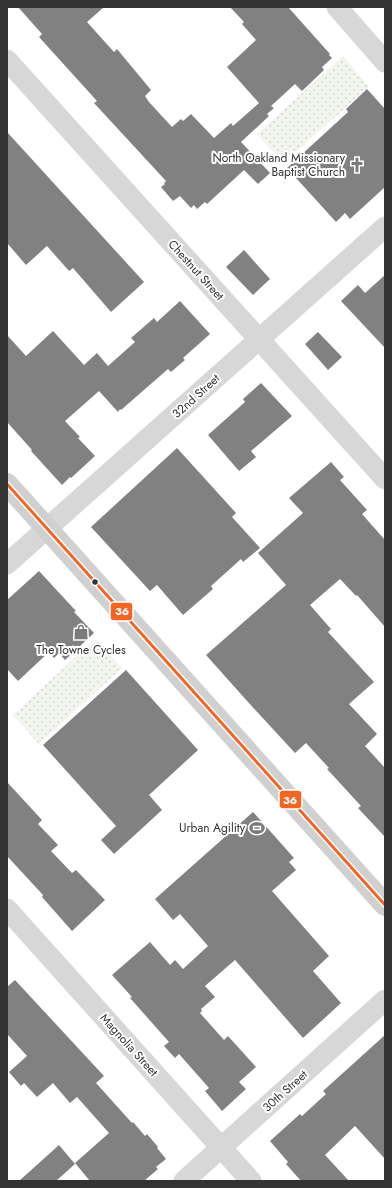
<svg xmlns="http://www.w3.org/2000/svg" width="392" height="1188" font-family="Jost,sans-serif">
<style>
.grass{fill:url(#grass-dots)}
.building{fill:#818181}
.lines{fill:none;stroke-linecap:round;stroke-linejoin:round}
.street{stroke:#d7d7d7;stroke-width:21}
.secondary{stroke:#d0d0d0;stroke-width:22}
.bus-1-casing{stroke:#fff;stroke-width:6}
.bus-1{stroke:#f26522;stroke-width:3}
.bus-dot{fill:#333;stroke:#fff;stroke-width:1.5}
.labels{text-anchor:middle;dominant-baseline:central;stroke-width:4;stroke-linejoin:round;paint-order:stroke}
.poi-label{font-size:12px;fill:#333;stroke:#fff;text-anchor:end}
.street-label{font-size:12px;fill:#333;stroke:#fff}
.line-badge{stroke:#fff;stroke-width:1.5}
.badge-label{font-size:11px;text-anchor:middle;font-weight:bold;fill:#fff}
</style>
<defs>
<pattern id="grass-dots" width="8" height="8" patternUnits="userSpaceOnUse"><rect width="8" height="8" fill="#f1f5ed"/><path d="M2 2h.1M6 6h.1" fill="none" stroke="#cfd2cc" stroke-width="1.8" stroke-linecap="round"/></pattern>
</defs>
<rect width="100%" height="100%" fill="#fff"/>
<path class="grass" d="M 343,56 L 369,87 L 283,163 L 257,134 Z
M 95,639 L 122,668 L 39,744 L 13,715 Z"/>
<path class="building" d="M 18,7 L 104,7 L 87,22 L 114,52 L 117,49 L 151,90 L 145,96 L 149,102 L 172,127 L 181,119 L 183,121 L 191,114 L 214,138 L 231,123 L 233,126 L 259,103 L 227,67 L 256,40 L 242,24 L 244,22 L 230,7 L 288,7 L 330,54 L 329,55 L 332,58 L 322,67 L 324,70 L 302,91 L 295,84 L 271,106 L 274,108 L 267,114 L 269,116 L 241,142 L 270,173 L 258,184 L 244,170 L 207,204 L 205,202 L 197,209 L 194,205 L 191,208 L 180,196 L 173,201 L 161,187 L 165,184 L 164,183 L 166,181 L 94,103 L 97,101 L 39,37 L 42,34 Z
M 367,89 L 385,109 L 385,187 L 350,219 L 345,213 L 336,222 L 287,168 L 348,112 L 346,109 Z
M 7,132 L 144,282 L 111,312 L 73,268 L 69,271 L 47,246 L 26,265 L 7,243 Z
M 244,250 L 270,279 L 253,295 L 226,267 Z
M 385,275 L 385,348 L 341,301 L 358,285 L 365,293 Z
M 180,301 L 210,334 L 183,358 L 185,360 L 171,372 L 168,369 L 121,410 L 120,409 L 118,412 L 99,391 L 65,421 L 80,437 L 78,438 L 95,456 L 71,478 L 70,477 L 62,485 L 31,451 L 32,450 L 7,422 L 7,335 L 26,356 L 53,331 L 84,365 L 97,353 L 108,366 L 135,342 L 131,338 L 154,318 L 157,322 Z
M 318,332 L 342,357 L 328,370 L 305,344 Z
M 261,383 L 292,416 L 251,451 L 256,457 L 239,471 L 208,435 L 245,402 L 243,399 Z
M 177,448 L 236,513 L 232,517 L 260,548 L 243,562 L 241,559 L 211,586 L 213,589 L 183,615 L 157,585 L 150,591 L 91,527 Z
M 331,462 L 344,477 L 340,480 L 367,510 L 362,514 L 385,540 L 385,627 L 357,595 L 356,596 L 340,579 L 310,605 L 331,629 L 328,632 L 374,682 L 349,704 L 377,734 L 365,746 L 385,768 L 385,837 L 358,808 L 361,806 L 327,769 L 329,768 L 306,743 L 295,753 L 248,702 L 206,655 L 286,585 L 258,553 L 303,513 L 289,498 Z
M 39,571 L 76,611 L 74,612 L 94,633 L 65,660 L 59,653 L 54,658 L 49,652 L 18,681 L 7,669 L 7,600 Z
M 126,670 L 198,750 L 149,795 L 162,810 L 114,854 L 101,840 L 116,826 L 43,745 Z
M 7,782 L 42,820 L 38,824 L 58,845 L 51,851 L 72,873 L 76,870 L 105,900 L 72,931 L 42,897 L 43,895 L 7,856 Z
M 253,812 L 294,858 L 289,862 L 296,870 L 272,891 L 329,956 L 313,971 L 341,1003 L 303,1038 L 235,960 L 205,986 L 215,997 L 201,1009 L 202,1011 L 200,1013 L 224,1040 L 228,1036 L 256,1067 L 239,1082 L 246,1089 L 222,1111 L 205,1091 L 209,1088 L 179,1054 L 175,1058 L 164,1046 L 169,1042 L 130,998 L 132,997 L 112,975 L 150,942 L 170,965 L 175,960 L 183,969 L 208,946 L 180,914 L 173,920 L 155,899 Z
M 15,980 L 104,1076 L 96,1083 L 132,1123 L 133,1122 L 145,1136 L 147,1134 L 158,1147 L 157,1148 L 166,1159 L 156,1167 L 158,1169 L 144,1181 L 90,1181 L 75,1163 L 109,1133 L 77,1097 L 70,1103 L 53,1083 L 37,1097 L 24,1083 L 21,1086 L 9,1072 L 27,1056 L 7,1034 L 7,987 Z
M 385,1035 L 385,1159 L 355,1126 L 325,1155 L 349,1181 L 301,1181 L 286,1164 L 288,1162 L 270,1141 L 300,1114 L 302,1116 L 326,1094 L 323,1091 Z
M 59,1145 L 75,1164 L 56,1181 L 19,1181 Z"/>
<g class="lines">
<path class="street" d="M 337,7 L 385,62
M 7,60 L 385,479
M 7,564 L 385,227
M 7,909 L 251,1181
M 184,1181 L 385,1000"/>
<path class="secondary" d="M 7,484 L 385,905"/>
<g class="bus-1-casing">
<path id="bus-1" d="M 7,484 L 385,905"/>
</g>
<use href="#bus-1" class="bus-1"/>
</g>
<defs>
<g id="church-bare" transform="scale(1.2)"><path d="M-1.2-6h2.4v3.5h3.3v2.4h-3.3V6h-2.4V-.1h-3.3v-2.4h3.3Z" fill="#7a7a7a" stroke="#fff" stroke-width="2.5" paint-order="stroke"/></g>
<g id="shop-bare" transform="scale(1.2)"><path d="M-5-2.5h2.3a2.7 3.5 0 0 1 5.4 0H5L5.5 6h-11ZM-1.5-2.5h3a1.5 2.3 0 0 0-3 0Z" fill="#7a7a7a" stroke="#fff" stroke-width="2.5" paint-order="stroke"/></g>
<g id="stadium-bare" transform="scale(1.2)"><path d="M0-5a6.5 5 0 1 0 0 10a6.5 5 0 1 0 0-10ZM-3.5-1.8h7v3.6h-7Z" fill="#7a7a7a" stroke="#fff" stroke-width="2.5" paint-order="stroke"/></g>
</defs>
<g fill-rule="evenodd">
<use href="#church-bare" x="357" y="165"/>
<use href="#shop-bare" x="81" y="632"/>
<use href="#stadium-bare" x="257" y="828"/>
</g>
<circle class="bus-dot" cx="95" cy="582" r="3.5"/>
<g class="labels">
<g class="poi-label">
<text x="345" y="158">North Oakland Missionary<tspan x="345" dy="14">Baptist Church</tspan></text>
<text x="81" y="650" text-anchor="middle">The Towne Cycles</text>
<text x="245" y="828">Urban Agility</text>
</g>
<g class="street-label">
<text transform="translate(196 270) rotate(48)">Chestnut Street</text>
<text transform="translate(196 396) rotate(-42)">32nd Street</text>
<text transform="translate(129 1045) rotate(48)">Magnolia Street</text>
<text transform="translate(285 1091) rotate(-42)">30th Street</text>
</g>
</g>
<g class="line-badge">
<rect x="110" y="602" width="23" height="19" rx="4" fill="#f26522"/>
<rect x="279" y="790" width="23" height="19" rx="4" fill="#f26522"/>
</g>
<g class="badge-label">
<text x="122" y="615">36</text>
<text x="290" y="804">36</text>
</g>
<rect width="392" height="1188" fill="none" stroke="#333333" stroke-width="16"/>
</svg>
